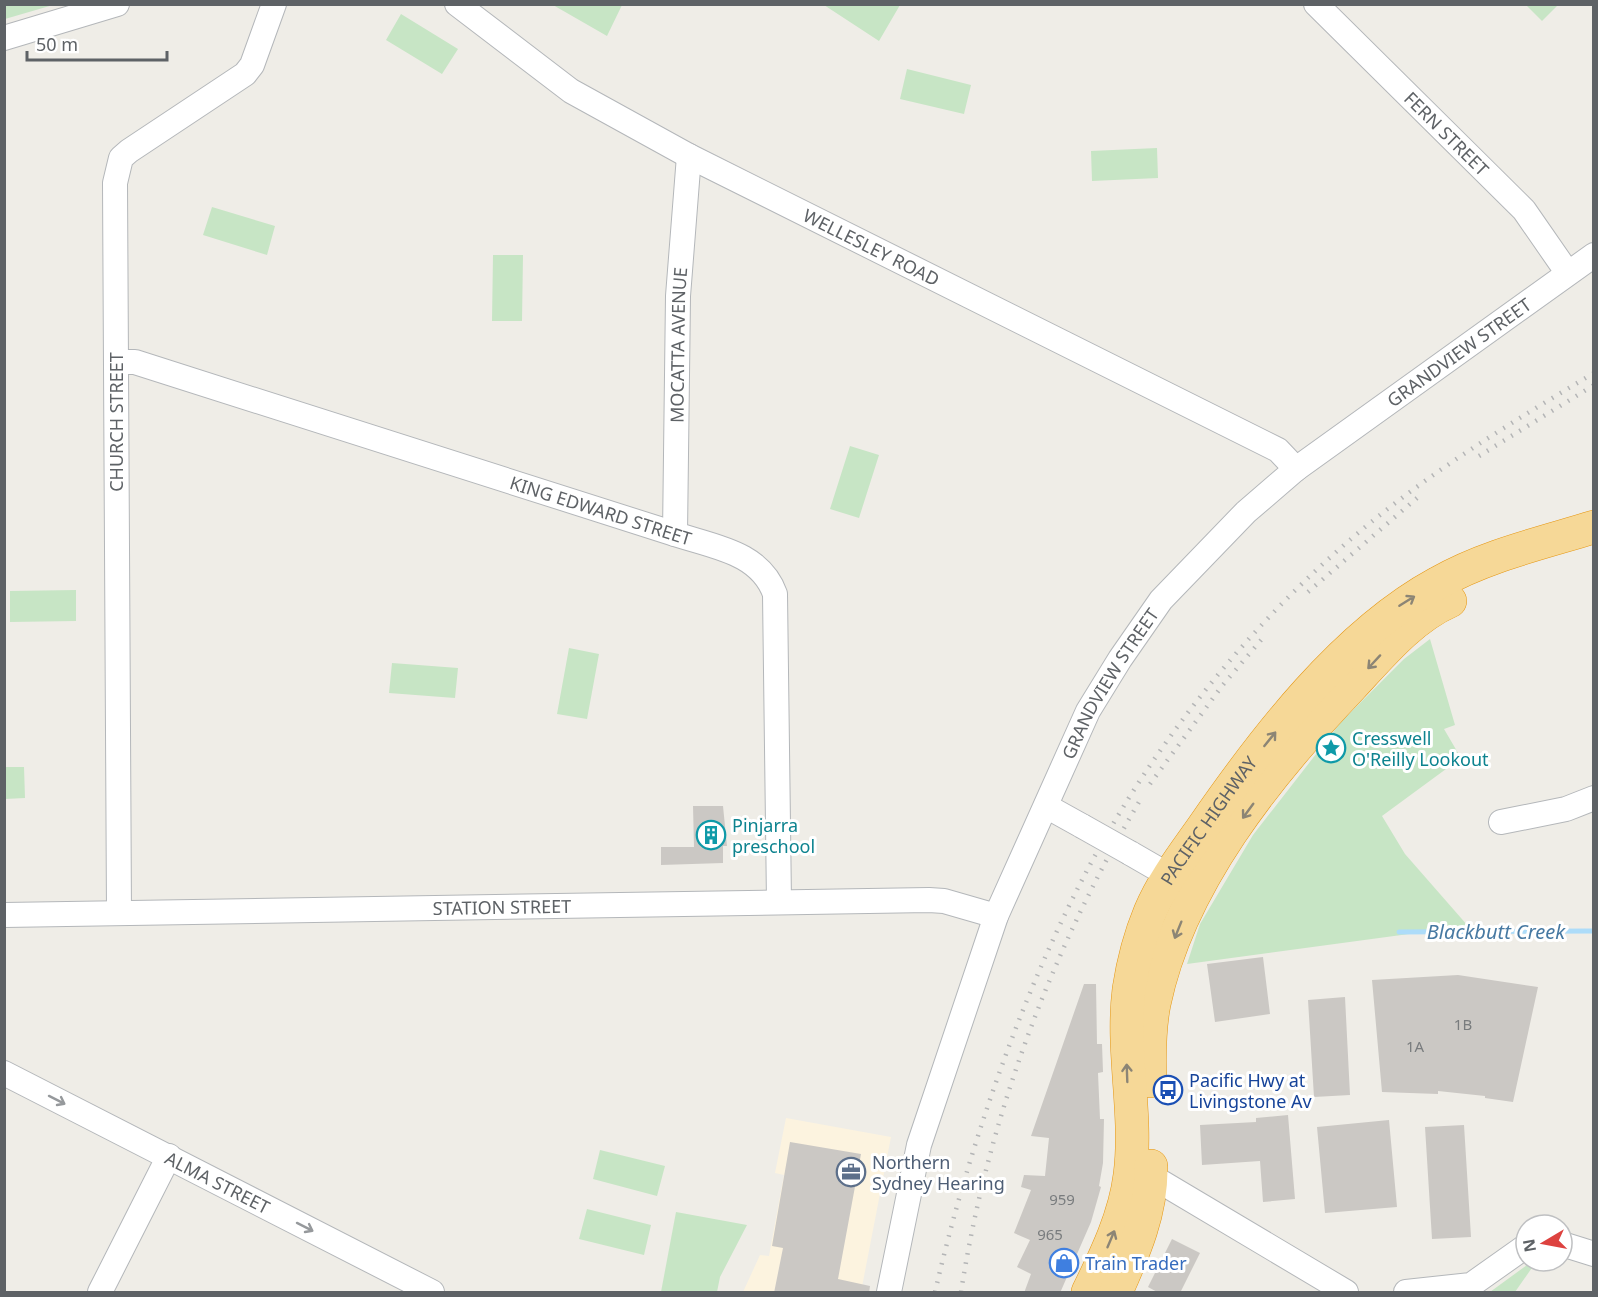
<svg xmlns="http://www.w3.org/2000/svg" width="1598" height="1297" font-family="'Noto Sans',sans-serif">
<style>
.commercial{fill:#fcf3df}
.green{fill:#c7e5c5}
.lines{fill:none;stroke-linecap:round;stroke-linejoin:round}
.stream{stroke:#addcf9;stroke-width:5}
.building{fill:#cbc8c4}
.minor-casing{stroke:#b4b7ba;stroke-width:26}
.highway-casing{stroke:#e59611;stroke-width:34}
.minor{stroke:#fff;stroke-width:24}
.highway{stroke:#f6d897;stroke-width:33}
.rail{stroke:#b4b5b6;stroke-width:4.5;stroke-dasharray:1.5 8;stroke-linecap:butt}
.minor-bridge-casing{stroke:#b4b7ba;stroke-width:26;stroke-linecap:butt}
.minor-bridge{stroke:#fff;stroke-width:24}
.oneway{stroke:#8c8575}
.oneway2{stroke:#96999c}
.labels{text-anchor:middle;dominant-baseline:central;stroke-width:6;stroke-linejoin:round;paint-order:stroke}
.number-label{font-size:15px;fill:#797c7e}
.street-label{font-size:18px;fill:#5e6266;stroke:#fff}
.culture-label{font-size:18px;fill:#0d838f;stroke:#fff;text-anchor:start}
.transit-label{font-size:18px;fill:#164399;stroke:#fff;text-anchor:start}
.service-label{font-size:18px;fill:#4e5e75;stroke:#fff;text-anchor:start}
.shop-label{font-size:18px;fill:#366cbe;stroke:#fff;text-anchor:start}
.water-label{font-size:20px;font-style:italic;fill:#4779a2;stroke:#fff}
</style>
<rect width="100%" height="100%" fill="#efede7"/>
<path class="commercial" d="M 786,1118 L 891,1137 L 861,1292 L 743,1292 L 760,1255 L 769,1256 L 784,1175 L 775,1173 Z"/>
<path class="green" d="M 5,4 L 53,4 L 53,5 L 5,19 Z
M 553,5 L 622,5 L 607,36 Z
M 824,5 L 900,5 L 879,41 Z
M 1526,5 L 1558,5 L 1542,21 Z
M 401,14 L 458,49 L 442,74 L 386,40 Z
M 907,69 L 971,85 L 964,114 L 900,99 Z
M 1157,148 L 1158,178 L 1092,181 L 1091,151 Z
M 212,207 L 275,226 L 267,255 L 203,235 Z
M 493,255 L 523,255 L 522,321 L 492,321 Z
M 850,446 L 879,455 L 859,518 L 830,509 Z
M 76,590 L 76,621 L 10,622 L 10,591 Z
M 1430,639 L 1455,725 L 1444,729 L 1461,758 L 1382,816 L 1405,854 L 1468,926 L 1187,964 L 1200,924 L 1253,835 L 1341,722 L 1404,659 Z
M 569,648 L 599,654 L 587,719 L 557,714 Z
M 392,663 L 458,668 L 455,698 L 389,693 Z
M 5,767 L 24,767 L 25,798 L 5,799 Z
M 600,1150 L 665,1166 L 657,1196 L 593,1179 Z
M 587,1209 L 651,1225 L 644,1255 L 579,1239 Z
M 676,1212 L 747,1225 L 720,1277 L 717,1292 L 661,1292 Z
M 1536,1262 L 1515,1292 L 1490,1292 L 1527,1265 Z"/>
<g class="lines">
<path class="stream" d="M 1399,932 L 1594,931"/>
</g>
<path class="building" d="M 693,806 L 723,806 L 727,846 L 723,846 L 723,863 L 661,865 L 661,847 L 694,847 Z
M 1263,957 L 1270,1014 L 1215,1022 L 1207,964 Z
M 1458,975 L 1538,987 L 1513,1102 L 1485,1098 L 1485,1096 L 1438,1091 L 1438,1094 L 1382,1092 L 1372,980 Z
M 1084,984 L 1096,984 L 1097,1044 L 1102,1044 L 1103,1072 L 1098,1073 L 1100,1119 L 1104,1119 L 1103,1163 L 1099,1186 L 1101,1187 L 1091,1222 L 1060,1293 L 1024,1293 L 1031,1274 L 1017,1267 L 1030,1240 L 1014,1233 L 1031,1190 L 1021,1187 L 1024,1175 L 1045,1176 L 1049,1138 L 1031,1136 Z
M 1345,997 L 1350,1095 L 1314,1097 L 1308,1000 Z
M 1288,1115 L 1295,1199 L 1263,1202 L 1260,1161 L 1202,1165 L 1200,1125 L 1256,1122 L 1256,1118 Z
M 1389,1120 L 1397,1207 L 1325,1213 L 1317,1127 Z
M 1464,1125 L 1471,1237 L 1432,1239 L 1425,1127 Z
M 790,1142 L 861,1154 L 838,1279 L 870,1286 L 869,1293 L 774,1293 L 783,1248 L 772,1246 Z
M 1172,1239 L 1200,1253 L 1180,1293 L 1159,1293 L 1148,1287 Z"/>
<g class="lines">
<g class="minor-casing">
<g id="minor">
<path id="s1" d="M 457,4 L 571,91 L 689,156 L 1278,450 L 1296,469"/>
<path id="s2" d="M 1316,4 L 1524,210 L 1567,272"/>
<path d="M 4,38 L 117,4"/>
<path id="s3" d="M 116,362 L 135,362 L 675,534 C 714,547 760,552 775,594 L 779,902"/>
<path id="s4" d="M 675,534 L 678,296 L 689,156"/>
<path d="M 1046,806 L 1082,826"/>
<path d="M 1501,822 L 1566,809 L 1594,798"/>
<path d="M 1130,853 L 1182,883"/>
<path d="M 119,913 L 115,183 L 121,158 L 129,151 L 245,74 L 252,65 L 274,4"/>
<path id="s5" d="M 4,915 L 929,900 L 944,901 L 996,916"/>
<path id="s6" d="M 4,1073 L 432,1292"/>
<path d="M 1138,1174 L 1151,1176 L 1346,1292"/>
<path d="M 1562,1244 L 1594,1254"/>
<path d="M 100,1292 L 169,1156"/>
<path id="s7" d="M 889,1292 L 919,1145 L 996,916 L 1088,711 L 1120,659 L 1161,600 L 1246,512 L 1296,469 L 1594,255"/>
<path d="M 1406,1292 L 1471,1285 L 1526,1246"/>
</g>
</g>
<g class="highway-casing">
<g id="highway">
<path d="M 1150,1081 C 1149,1055 1149,1030 1154,1004 C 1179,884 1268,774 1351,687 C 1380,656 1411,618 1450,601"/>
<path id="s8" d="M 1088,1292 C 1106,1255 1125,1216 1130,1175 C 1138,1114 1121,1052 1129,989 C 1133,963 1140,936 1150,912 C 1163,881 1184,854 1203,827 C 1263,740 1344,634 1438,583 C 1485,556 1542,543 1594,527"/>
<path d="M 1116,1292 C 1134,1252 1152,1211 1151,1166"/>
</g>
</g>
<use href="#minor" class="minor"/>
<use href="#highway" class="highway"/>
<path class="rail" d="M 1479,456 L 1594,385
M 1308,592 L 1417,498
M 1150,784 L 1222,686 L 1262,639
M 935,1292 C 968,1150 1022,991 1091,863 C 1156,742 1247,628 1351,539 C 1425,475 1510,423 1594,373
M 961,1292 C 988,1119 1050,953 1139,802"/>
<g class="minor-bridge-casing">
<path id="minor-bridge" d="M 1082,826 L 1130,853"/>
</g>
<use href="#minor-bridge" class="minor-bridge"/>
</g>
<defs><path id="oneway-shaft" d="M-6 0H5M1.5-3L5.5 0L1.5 3" fill="none" stroke-width="1.6" stroke-linecap="round" stroke-linejoin="round" transform="scale(1.5)"/></defs>
<g class="oneway">
<use href="#oneway-shaft" transform="translate(1407 601) rotate(-32)"/>
<use href="#oneway-shaft" transform="translate(1374 662) rotate(133)"/>
<use href="#oneway-shaft" transform="translate(1270 739) rotate(-51)"/>
<use href="#oneway-shaft" transform="translate(1248 811) rotate(126)"/>
<use href="#oneway-shaft" transform="translate(1178 930) rotate(112)"/>
<use href="#oneway-shaft" transform="translate(1127 1073) rotate(-92)"/>
<use href="#oneway-shaft" transform="translate(1111 1239) rotate(-67)"/>
</g>
<g class="oneway2">
<use href="#oneway-shaft" transform="translate(57 1100) rotate(27)"/>
<use href="#oneway-shaft" transform="translate(305 1227) rotate(27)"/>
</g>
<defs>
<g id="sight-ring" transform="scale(1.5)"><circle r="9.5" fill="#fff" stroke="#0f9aa8" stroke-width="1.5"/><path d="M0-6L1.8-2.2L6-1.7L2.9 1.2L3.7 5.4L0 3.3L-3.7 5.4L-2.9 1.2L-6-1.7L-1.8-2.2Z" fill="#0f9aa8"/></g>
<g id="building-ring" transform="scale(1.5)"><circle r="9.5" fill="#fff" stroke="#0f9aa8" stroke-width="1.5"/><path d="M-4-6H4V6H1V3H-1V6H-4ZM-2.5-4.3h1.7v1.8h-1.7ZM.8-4.3h1.7v1.8H.8ZM-2.5-1h1.7V.8h-1.7ZM.8-1h1.7V.8H.8Z" fill="#0f9aa8"/></g>
<g id="bus-ring" transform="scale(1.5)"><circle r="9.5" fill="#fff" stroke="#1a4fb4" stroke-width="1.5"/><path d="M-5-6H5V4H4V6H2V4H-2V6H-4V4H-5ZM-3.5-4V0h7V-4ZM-3.5 1.2v1.5H-2V1.2ZM2 1.2v1.5H3.5V1.2Z" fill="#1a4fb4"/></g>
<g id="office-ring" transform="scale(1.5)"><circle r="9.5" fill="#fff" stroke="#5c6f8a" stroke-width="1.5"/><path d="M-6-3h4V-5.5h4V-3h4V5H-6ZM-1-4.5V-3h2v-1.5ZM-6 0V1H6V0Z" fill="#5c6f8a"/></g>
<g id="shop-ring" transform="scale(1.5)"><circle r="9.5" fill="#fff" stroke="#3f7fe0" stroke-width="1.5"/><path d="M-5-2.5h2.3a2.7 3.5 0 0 1 5.4 0H5L5.5 6h-11ZM-1.5-2.5h3a1.5 2.3 0 0 0-3 0Z" fill="#3f7fe0"/></g>
</defs>
<g fill-rule="evenodd">
<use href="#sight-ring" x="1331" y="748"/>
<use href="#building-ring" x="711" y="835"/>
<use href="#bus-ring" x="1168" y="1090"/>
<use href="#office-ring" x="851" y="1172"/>
<use href="#shop-ring" x="1064" y="1263"/>
</g>
<g class="labels">
<g class="number-label">
<text x="1463" y="1024">1B</text>
<text x="1415" y="1046">1A</text>
<text x="1062" y="1199">959</text>
<text x="1050" y="1234">965</text>
</g>
<g class="street-label">
<text stroke="none"><textPath href="#s2" startOffset="184">FERN STREET</textPath></text>
<text stroke="none"><textPath href="#s1" startOffset="482">WELLESLEY ROAD</textPath></text>
<text stroke="none"><textPath href="#s4" startOffset="189">MOCATTA AVENUE</textPath></text>
<text stroke="none"><textPath href="#s7" startOffset="1138">GRANDVIEW STREET</textPath></text>
<text transform="translate(116 422) rotate(-90)">CHURCH STREET</text>
<text stroke="none"><textPath href="#s3" startOffset="508">KING EDWARD STREET</textPath></text>
<text stroke="none"><textPath href="#s7" startOffset="651">GRANDVIEW STREET</textPath></text>
<text stroke="none"><textPath href="#s8" startOffset="500">PACIFIC HIGHWAY</textPath></text>
<text stroke="none"><textPath href="#s5" startOffset="498">STATION STREET</textPath></text>
<text stroke="none"><textPath href="#s6" startOffset="240">ALMA STREET</textPath></text>
</g>
<g class="culture-label">
<text x="1352" y="738">Cresswell<tspan x="1352" dy="21">O'Reilly Lookout</tspan></text>
<text x="732" y="825">Pinjarra<tspan x="732" dy="21">preschool</tspan></text>
</g>
<g class="transit-label">
<text x="1189" y="1080">Pacific Hwy at<tspan x="1189" dy="21">Livingstone Av</tspan></text>
</g>
<g class="service-label">
<text x="872" y="1162">Northern<tspan x="872" dy="21">Sydney Hearing</tspan></text>
</g>
<g class="shop-label">
<text x="1085" y="1263">Train Trader</text>
</g>
<g class="water-label">
<text x="1496" y="931">Blackbutt Creek</text>
</g>
</g>
<rect width="1598" height="1297" fill="none" stroke="#5e6266" stroke-width="12"/>
<g transform="translate(1544 1243) rotate(260)"><circle r="28" fill="#ffffff" stroke="#bfc0c2" stroke-width="1.5"/>
<path d="M0-4.5L10 22L0 15L-10 22Z" fill="#dd423f"/>
<text y="-9" font-size="16" font-weight="bold" text-anchor="middle" fill="#5e6266">N</text>
</g>
<path d="M27 51v9h140v-9" fill="none" stroke="#5e6266" stroke-width="3"/>
<text x="36" y="51" font-size="18" fill="#5e6266" stroke="#ffffff" stroke-width="4.5" paint-order="stroke">50 m</text>
</svg>
